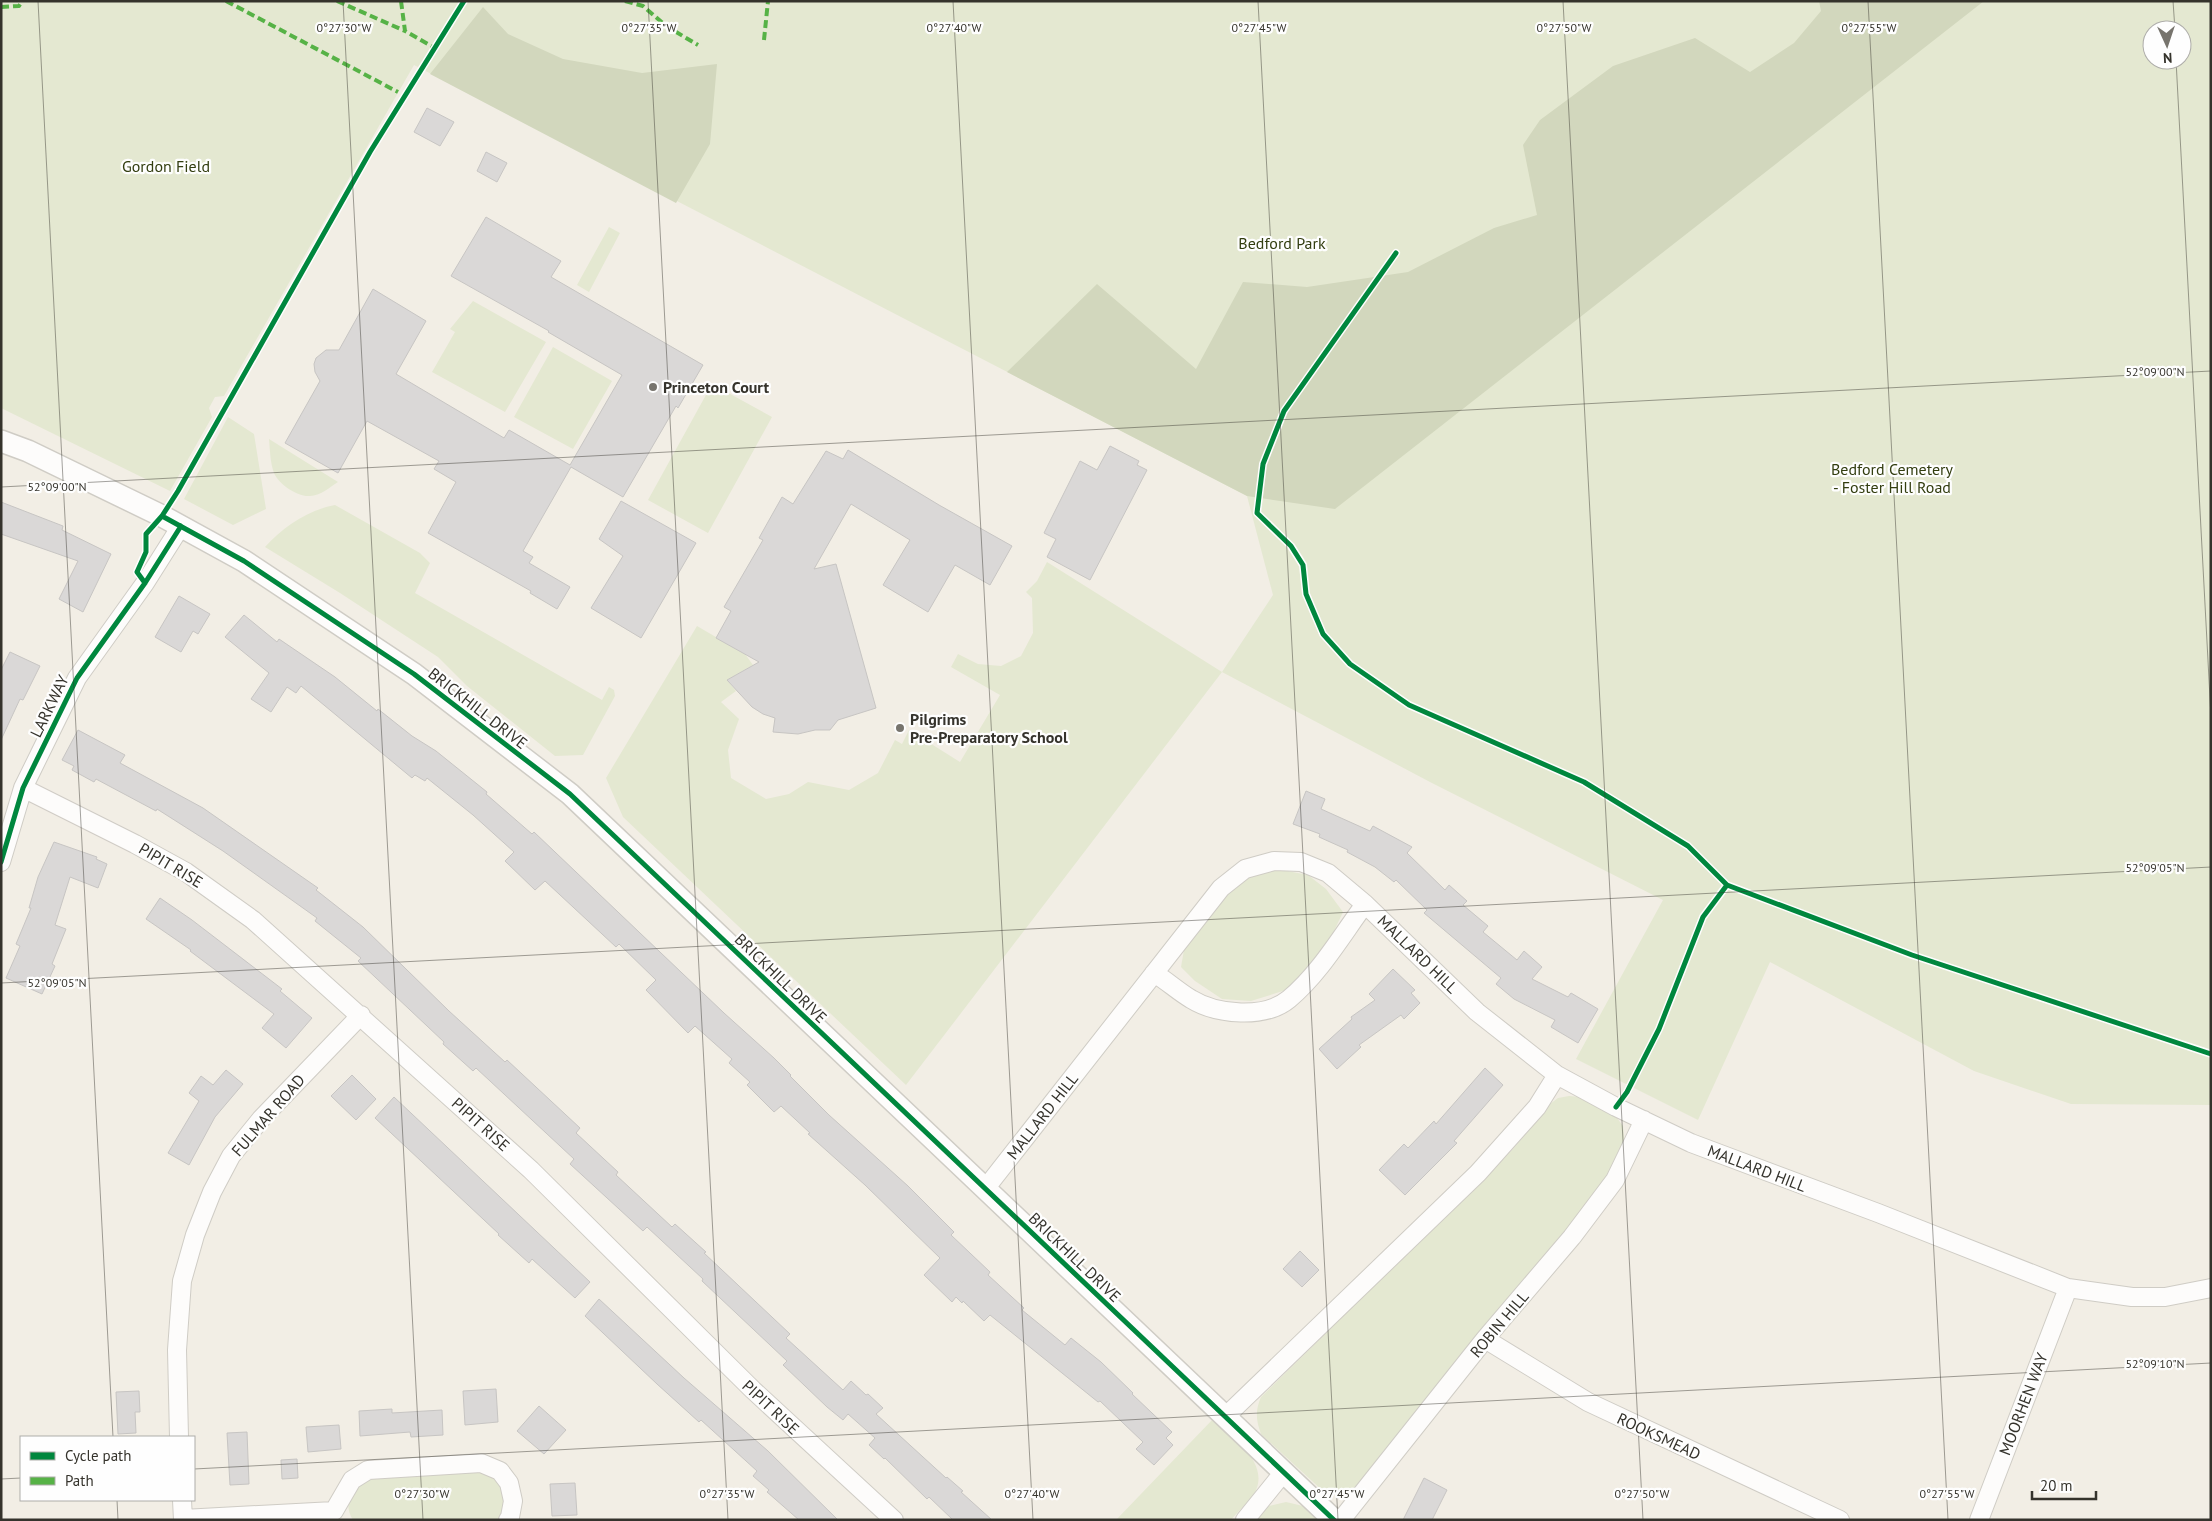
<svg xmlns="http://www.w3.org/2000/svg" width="2212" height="1521" font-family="'PT Sans',sans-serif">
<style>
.green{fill:#e4e8d1;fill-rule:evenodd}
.forest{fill:#d2d7bd}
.building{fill:#dad8d7;stroke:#c7c5c3}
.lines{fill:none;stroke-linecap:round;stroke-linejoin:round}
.minor-casing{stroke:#cfccc5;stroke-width:20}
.tertiary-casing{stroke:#cfccc5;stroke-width:24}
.minor{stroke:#fdfcfb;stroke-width:18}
.tertiary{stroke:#fdfcfb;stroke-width:21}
.quiet{stroke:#56b246;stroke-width:4;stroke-dasharray:8 4;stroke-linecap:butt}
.cycleway-casing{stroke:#fefefe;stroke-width:8}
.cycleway{stroke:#00873e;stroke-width:5}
.ticks{fill:none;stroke:#35332c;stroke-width:1;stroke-opacity:0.45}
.poi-dot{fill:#77746d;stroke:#fefefe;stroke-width:2}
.labels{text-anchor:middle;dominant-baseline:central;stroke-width:4.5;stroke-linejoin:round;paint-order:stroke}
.park-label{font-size:16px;fill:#333e10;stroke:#fefefe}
.poi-label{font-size:16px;font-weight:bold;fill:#35332c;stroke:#fefefe;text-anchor:start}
.street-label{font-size:16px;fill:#35332c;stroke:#fefefe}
.ticks-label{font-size:12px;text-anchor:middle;fill:#35332c;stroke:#fefefe;stroke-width:4.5;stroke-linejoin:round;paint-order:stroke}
</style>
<rect width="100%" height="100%" fill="#f2eee5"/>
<path class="green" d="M 1,1 L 2211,1 L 2211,1105 L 2071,1104 L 1974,1071 L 1770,962 L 1698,1120 L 1576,1059 L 1663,900 L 1430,782 L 1222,672 L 906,1085 L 623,817 L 606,778 L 697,626 L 745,654 L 753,665 L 727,680 L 736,691 L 721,702 L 739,719 L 728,750 L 731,778 L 766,799 L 789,794 L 808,782 L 849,790 L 878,773 L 895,740 L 902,744 L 909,730 L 960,762 L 1000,695 L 951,667 L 958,654 L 978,664 L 1001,666 L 1021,656 L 1033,633 L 1032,598 L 1026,592 L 1037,581 L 1047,562 L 1222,672 L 1273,595 L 1247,496 L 414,65 L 224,396 L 215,397 L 209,408 L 212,417 L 170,491 L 1,408 ZM 2152,30 L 2182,30 L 2182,60 L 2152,60 Z
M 609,227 L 620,233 L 589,292 L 577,285 Z
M 473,301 L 546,342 L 505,412 L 432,372 L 455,332 L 450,329 Z
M 553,347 L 612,381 L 573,449 L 514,417 Z
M 712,384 L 772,417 L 708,533 L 648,500 Z
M 228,417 L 254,434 L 266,509 L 233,525 L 184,499 Z
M 269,439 L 338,482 C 330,487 320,496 310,496 C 297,497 276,483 273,470 C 270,460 270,449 269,439 Z
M 335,505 L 420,553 L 430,563 L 415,593 L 602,700 L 609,687 L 614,690 L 615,696 L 583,755 L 555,756 L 467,686 L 438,657 L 340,593 L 265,547 C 283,527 308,510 335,505 Z
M 1277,869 L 1308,875 L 1326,889 L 1343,912 L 1327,946 L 1286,990 L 1251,1001 L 1222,999 L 1195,981 L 1181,967 L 1185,944 L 1230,886 L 1252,873 Z
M 1569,1096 L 1581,1097 L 1617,1118 L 1623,1126 L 1625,1148 L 1602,1189 L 1483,1328 L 1360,1483 L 1348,1493 L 1324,1492 L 1261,1434 C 1256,1420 1255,1411 1261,1397 L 1512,1150 L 1550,1104 L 1558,1098 Z
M 1213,1419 C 1232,1438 1272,1463 1254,1494 C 1248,1503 1238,1511 1231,1520 L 1116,1520 Z
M 480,1470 L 490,1473 L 505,1489 L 505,1513 L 499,1520 L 353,1520 C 341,1501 354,1486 371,1477 Z
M 1286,1502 L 1303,1506 L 1318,1520 L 1255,1520 L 1269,1506 Z"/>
<path class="forest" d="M 1819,1 L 1984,1 L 1335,509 L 1247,496 L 1007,372 L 1097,284 L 1196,369 L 1243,282 L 1307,287 L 1408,272 L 1494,228 L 1537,215 L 1523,145 L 1540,120 L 1613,66 L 1695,38 L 1750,72 L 1794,43 L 1821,11 Z
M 483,7 L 508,34 L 563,59 L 642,73 L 717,64 L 710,144 L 676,203 L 430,74 Z"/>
<path class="building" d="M 427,108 L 454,122 L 440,146 L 414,132 Z
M 486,152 L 507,163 L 497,182 L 477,171 Z
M 486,217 L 561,261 L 551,277 L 703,365 L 678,408 L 676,406 L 623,497 L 571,467 L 523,551 L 533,557 L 529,563 L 570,587 L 557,609 L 530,593 L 531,591 L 428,533 L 456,482 L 434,469 L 439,461 L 367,421 L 338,473 L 285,443 L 320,381 L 315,372 L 314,364 L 316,358 L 326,350 L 339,350 L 373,289 L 426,321 L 396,374 L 504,438 L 509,430 L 570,465 L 622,375 L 548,332 L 549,331 L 451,276 Z
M 1110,446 L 1139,461 L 1137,465 L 1147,470 L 1090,580 L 1047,557 L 1056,539 L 1044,533 L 1080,461 L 1097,470 Z
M 848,450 L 939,505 L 1012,546 L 990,585 L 955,565 L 928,612 L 883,585 L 910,540 L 851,504 L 814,569 L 836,564 L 876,708 L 838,720 L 830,730 L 815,730 L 798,734 L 773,732 L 775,718 L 763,714 L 752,707 L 727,680 L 759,662 L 716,638 L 731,611 L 724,607 L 763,540 L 759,538 L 782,497 L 793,504 L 826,451 L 843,459 Z
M 621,501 L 696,543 L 641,638 L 591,608 L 623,556 L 599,539 Z
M 1,502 L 63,526 L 62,530 L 111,554 L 83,612 L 59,599 L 78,561 L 1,534 Z
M 179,596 L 210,614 L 198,634 L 193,631 L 181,652 L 155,637 Z
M 244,615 L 277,642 L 279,639 L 335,677 L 377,711 L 378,709 L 412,736 L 436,751 L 487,792 L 486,794 L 532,834 L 534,832 L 724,1013 L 774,1058 L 791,1075 L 790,1076 L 829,1115 L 908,1186 L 954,1232 L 951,1235 L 990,1272 L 988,1275 L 1024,1308 L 1022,1310 L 1065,1345 L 1071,1338 L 1101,1362 L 1133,1393 L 1132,1394 L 1172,1432 L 1166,1438 L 1173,1445 L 1154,1465 L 1136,1449 L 1143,1442 L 1100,1401 L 1098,1402 L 990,1315 L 984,1321 L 963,1301 L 962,1303 L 956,1297 L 952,1302 L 924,1275 L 940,1258 L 865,1185 L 808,1134 L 810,1133 L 781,1106 L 774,1112 L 747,1085 L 750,1082 L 729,1063 L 732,1059 L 695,1026 L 688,1033 L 646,990 L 656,980 L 619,944 L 616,947 L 545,881 L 535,890 L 505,861 L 514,852 L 473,815 L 427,778 L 425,781 L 415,775 L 412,778 L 301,686 L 296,693 L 287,687 L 271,712 L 251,699 L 269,673 L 225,637 Z
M 10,652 L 40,666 L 23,700 L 20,699 L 1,740 L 1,670 Z
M 78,730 L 125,755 L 120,763 L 203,808 L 318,888 L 316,890 L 363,927 L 449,1011 L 505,1062 L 507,1060 L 580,1128 L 576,1133 L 618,1172 L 616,1175 L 672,1227 L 675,1224 L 706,1252 L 704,1253 L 790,1334 L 786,1338 L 843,1390 L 851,1381 L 866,1395 L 868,1394 L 883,1408 L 876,1414 L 946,1478 L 947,1477 L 963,1491 L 961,1492 L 992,1520 L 953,1520 L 929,1497 L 927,1499 L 885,1458 L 884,1459 L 869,1445 L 875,1438 L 848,1414 L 843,1420 L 827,1407 L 783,1365 L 787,1361 L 702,1281 L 703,1279 L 647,1227 L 643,1231 L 570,1164 L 574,1159 L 476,1068 L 473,1071 L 443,1044 L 444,1042 L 358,961 L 361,958 L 315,921 L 317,918 L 223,851 L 157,809 L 156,811 L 96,779 L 94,782 L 72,770 L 74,766 L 62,760 Z
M 1306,791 L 1325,799 L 1321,809 L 1370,831 L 1373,826 L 1412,847 L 1407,853 L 1445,890 L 1449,885 L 1467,901 L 1463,905 L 1488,926 L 1483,932 L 1517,960 L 1524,951 L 1542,967 L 1532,979 L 1568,997 L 1571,993 L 1598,1009 L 1578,1043 L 1551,1027 L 1555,1020 L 1514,999 L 1496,984 L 1501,978 L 1424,913 L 1427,910 L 1396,880 L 1394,882 L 1375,867 L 1347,852 L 1348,850 L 1319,837 L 1320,834 L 1293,824 Z
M 54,842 L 97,857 L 96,859 L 107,864 L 98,888 L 70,877 L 55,925 L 66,929 L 52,964 L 55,966 L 42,994 L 6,978 L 20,946 L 16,944 L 31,908 L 29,908 L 38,877 Z
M 160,898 L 192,920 L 282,989 L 280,991 L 312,1018 L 286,1048 L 262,1028 L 274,1014 L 190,951 L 191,950 L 146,919 Z
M 1393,969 L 1415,990 L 1411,993 L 1420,1003 L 1404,1019 L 1401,1015 L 1359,1045 L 1361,1047 L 1337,1069 L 1319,1049 L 1352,1019 L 1351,1017 L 1375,1000 L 1369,994 Z
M 1485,1068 L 1503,1085 L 1454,1141 L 1457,1143 L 1405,1195 L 1379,1170 L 1404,1144 L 1408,1148 L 1434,1121 L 1436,1124 Z
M 226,1070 L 243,1084 L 215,1117 L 189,1165 L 168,1153 L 199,1101 L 189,1093 L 201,1076 L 213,1085 Z
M 352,1075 L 376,1099 L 356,1120 L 331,1096 Z
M 394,1097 L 590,1282 L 575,1298 L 532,1259 L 529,1263 L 498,1235 L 499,1234 L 375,1118 Z
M 1300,1251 L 1319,1270 L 1302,1287 L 1283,1269 Z
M 599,1299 L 684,1378 L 768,1451 L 838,1520 L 799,1520 L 767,1492 L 769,1490 L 753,1476 L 757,1471 L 701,1420 L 699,1422 L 657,1384 L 585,1316 Z
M 496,1389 L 498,1422 L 465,1425 L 463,1391 Z
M 139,1391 L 140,1412 L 135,1412 L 136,1433 L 118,1434 L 116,1392 Z
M 539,1406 L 566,1430 L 544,1454 L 517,1431 Z
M 392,1409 L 392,1413 L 442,1410 L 443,1435 L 411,1437 L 410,1432 L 360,1436 L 359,1411 Z
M 339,1425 L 341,1449 L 308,1452 L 306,1427 Z
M 247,1432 L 249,1484 L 230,1485 L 227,1433 Z
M 297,1459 L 298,1478 L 282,1479 L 281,1460 Z
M 1424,1478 L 1447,1490 L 1432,1520 L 1403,1520 Z
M 575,1483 L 577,1515 L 552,1516 L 550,1484 Z"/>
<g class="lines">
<g class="minor-casing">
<path id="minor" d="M 23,788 L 135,844 L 186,872 L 253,920 L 531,1170 L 753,1390 L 894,1520
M 1,862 L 23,788 L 77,678 L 145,583 L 181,526
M 1154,973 C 1167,981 1179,992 1191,999 C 1217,1015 1265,1019 1289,999 C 1320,973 1342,935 1365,904
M 985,1189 L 1221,888 L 1245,869 L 1274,861 L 1301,862 L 1328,873 L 1365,904 L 1477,1012 L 1557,1075 L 1616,1107 L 1691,1143 L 1878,1213 L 2068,1288 L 2132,1297 L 2165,1297 L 2211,1288
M 1485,1339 L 1588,1402 L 1840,1520
M 1225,1417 L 1478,1173 L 1537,1107 L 1557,1075
M 179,1437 L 177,1350 L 182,1281 L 195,1235 L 212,1192 L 231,1156 L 261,1119 L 361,1015
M 182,1500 L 183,1520
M 334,1511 L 352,1480 L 368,1470 L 481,1463 L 500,1471 L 509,1483 L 513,1501 L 510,1517 L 508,1520
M 183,1519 L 334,1511
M 1245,1520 L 1283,1473
M 1341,1520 L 1485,1339 L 1572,1237 L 1615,1180 L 1644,1120
M 1979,1520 L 2068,1288"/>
</g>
<g class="tertiary-casing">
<path id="tertiary" d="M 1,441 L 28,451 L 162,516 L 244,561 L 414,674 L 570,794 L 1334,1520"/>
</g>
<use href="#minor" class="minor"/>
<use href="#tertiary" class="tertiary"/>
<path class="quiet" d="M 226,1 L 398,92
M 337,1 L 405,31
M 401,1 L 405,31 L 435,48
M 625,1 L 643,6 L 666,26 L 698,45
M 1,7 L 19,6 L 22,1
M 764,40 L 768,1"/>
<g class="cycleway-casing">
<path id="cycleway" d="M 1396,253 L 1284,411 L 1263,464 L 1257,513 L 1291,546 L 1303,565 L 1306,594 L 1323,634 L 1350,664 L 1409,705 L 1584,782 L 1688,846 L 1727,885 L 1912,955 L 2211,1054
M 162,516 L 244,561 L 414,674 L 570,794 L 1334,1520
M 145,583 L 137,572 L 146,552 L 146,534 L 162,516 L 178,491 L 370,152 L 464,1
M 1,862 L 23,788 L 77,678 L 145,583 L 181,526
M 1616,1107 L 1627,1092 L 1659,1029 L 1703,917 L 1727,885"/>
</g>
<use href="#cycleway" class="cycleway"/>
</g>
<path class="ticks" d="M 38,1 L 113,1437M 343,1 L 423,1520M 648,1 L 728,1520M 953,1 L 1033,1520M 1258,1 L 1338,1520M 1563,1 L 1643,1520M 1868,1 L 1948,1520M 2173,1 L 2175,30M 2176,60 L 2211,717M 1,487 L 2211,371M 1,983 L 2211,867M 194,1469 L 2211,1363M 1,1479 L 21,1478M 117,1500 L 118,1520"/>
<g class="poi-dot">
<circle cx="653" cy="387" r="5"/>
<circle cx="900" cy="728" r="5"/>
</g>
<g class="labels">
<g class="park-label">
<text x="166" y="166">Gordon Field</text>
<text x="1282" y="243">Bedford Park</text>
<text x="1892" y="469">Bedford Cemetery<tspan x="1892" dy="18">- Foster Hill Road</tspan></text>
</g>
<g class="poi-label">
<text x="663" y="387">Princeton Court</text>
<text x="910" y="719">Pilgrims<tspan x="910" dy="18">Pre-Preparatory School</tspan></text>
</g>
<g class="street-label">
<text transform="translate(49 706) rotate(-64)">LARKWAY</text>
<text transform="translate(478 708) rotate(38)">BRICKHILL DRIVE</text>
<text transform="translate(171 865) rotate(31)">PIPIT RISE</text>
<text transform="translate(1418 954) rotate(44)">MALLARD HILL</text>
<text transform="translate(781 978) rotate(44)">BRICKHILL DRIVE</text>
<text transform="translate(268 1115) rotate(-49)">FULMAR ROAD</text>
<text transform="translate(1042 1116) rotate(-52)">MALLARD HILL</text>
<text transform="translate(481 1124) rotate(42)">PIPIT RISE</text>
<text transform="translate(1757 1168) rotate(21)">MALLARD HILL</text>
<text transform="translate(1075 1257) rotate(44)">BRICKHILL DRIVE</text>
<text transform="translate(1499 1324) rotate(-50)">ROBIN HILL</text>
<text transform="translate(2023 1404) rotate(-69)">MOORHEN WAY</text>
<text transform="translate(771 1407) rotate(43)">PIPIT RISE</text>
<text transform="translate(1659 1436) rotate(25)">ROOKSMEAD</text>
</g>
</g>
<g class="ticks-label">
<text x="344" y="32">0°27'30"W</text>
<text x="649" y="32">0°27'35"W</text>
<text x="954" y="32">0°27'40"W</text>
<text x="1259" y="32">0°27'45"W</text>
<text x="1564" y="32">0°27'50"W</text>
<text x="1869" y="32">0°27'55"W</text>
<text x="2155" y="376">52°09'00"N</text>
<text x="57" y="491">52°09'00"N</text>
<text x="2155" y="872">52°09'05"N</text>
<text x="57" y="987">52°09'05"N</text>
<text x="2155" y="1368">52°09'10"N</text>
<text x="422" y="1498">0°27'30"W</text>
<text x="727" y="1498">0°27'35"W</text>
<text x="1032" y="1498">0°27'40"W</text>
<text x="1337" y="1498">0°27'45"W</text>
<text x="1642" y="1498">0°27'50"W</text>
<text x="1947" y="1498">0°27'55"W</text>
</g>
<rect width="2212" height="1521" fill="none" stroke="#35332c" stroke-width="5"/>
<rect x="20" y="1436" width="175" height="65" fill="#fefefe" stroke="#aeadaa"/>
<rect x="30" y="1452" width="25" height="8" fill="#00873e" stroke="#aeadaa"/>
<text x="65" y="1461" font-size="15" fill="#35332c">Cycle path</text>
<rect x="30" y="1477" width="25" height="8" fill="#56b246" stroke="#aeadaa"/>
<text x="65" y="1486" font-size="15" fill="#35332c">Path</text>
<g transform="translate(2167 45) rotate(177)"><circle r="24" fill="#fefefe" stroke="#aeadaa"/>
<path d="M0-4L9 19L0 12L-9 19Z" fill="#77746d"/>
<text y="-8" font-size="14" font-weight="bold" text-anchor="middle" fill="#35332c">N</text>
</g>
<path d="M2032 1491v8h64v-8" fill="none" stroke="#35332c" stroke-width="2.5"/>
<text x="2040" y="1491" font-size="15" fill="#35332c" stroke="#fefefe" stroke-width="4" paint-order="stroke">20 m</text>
</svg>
